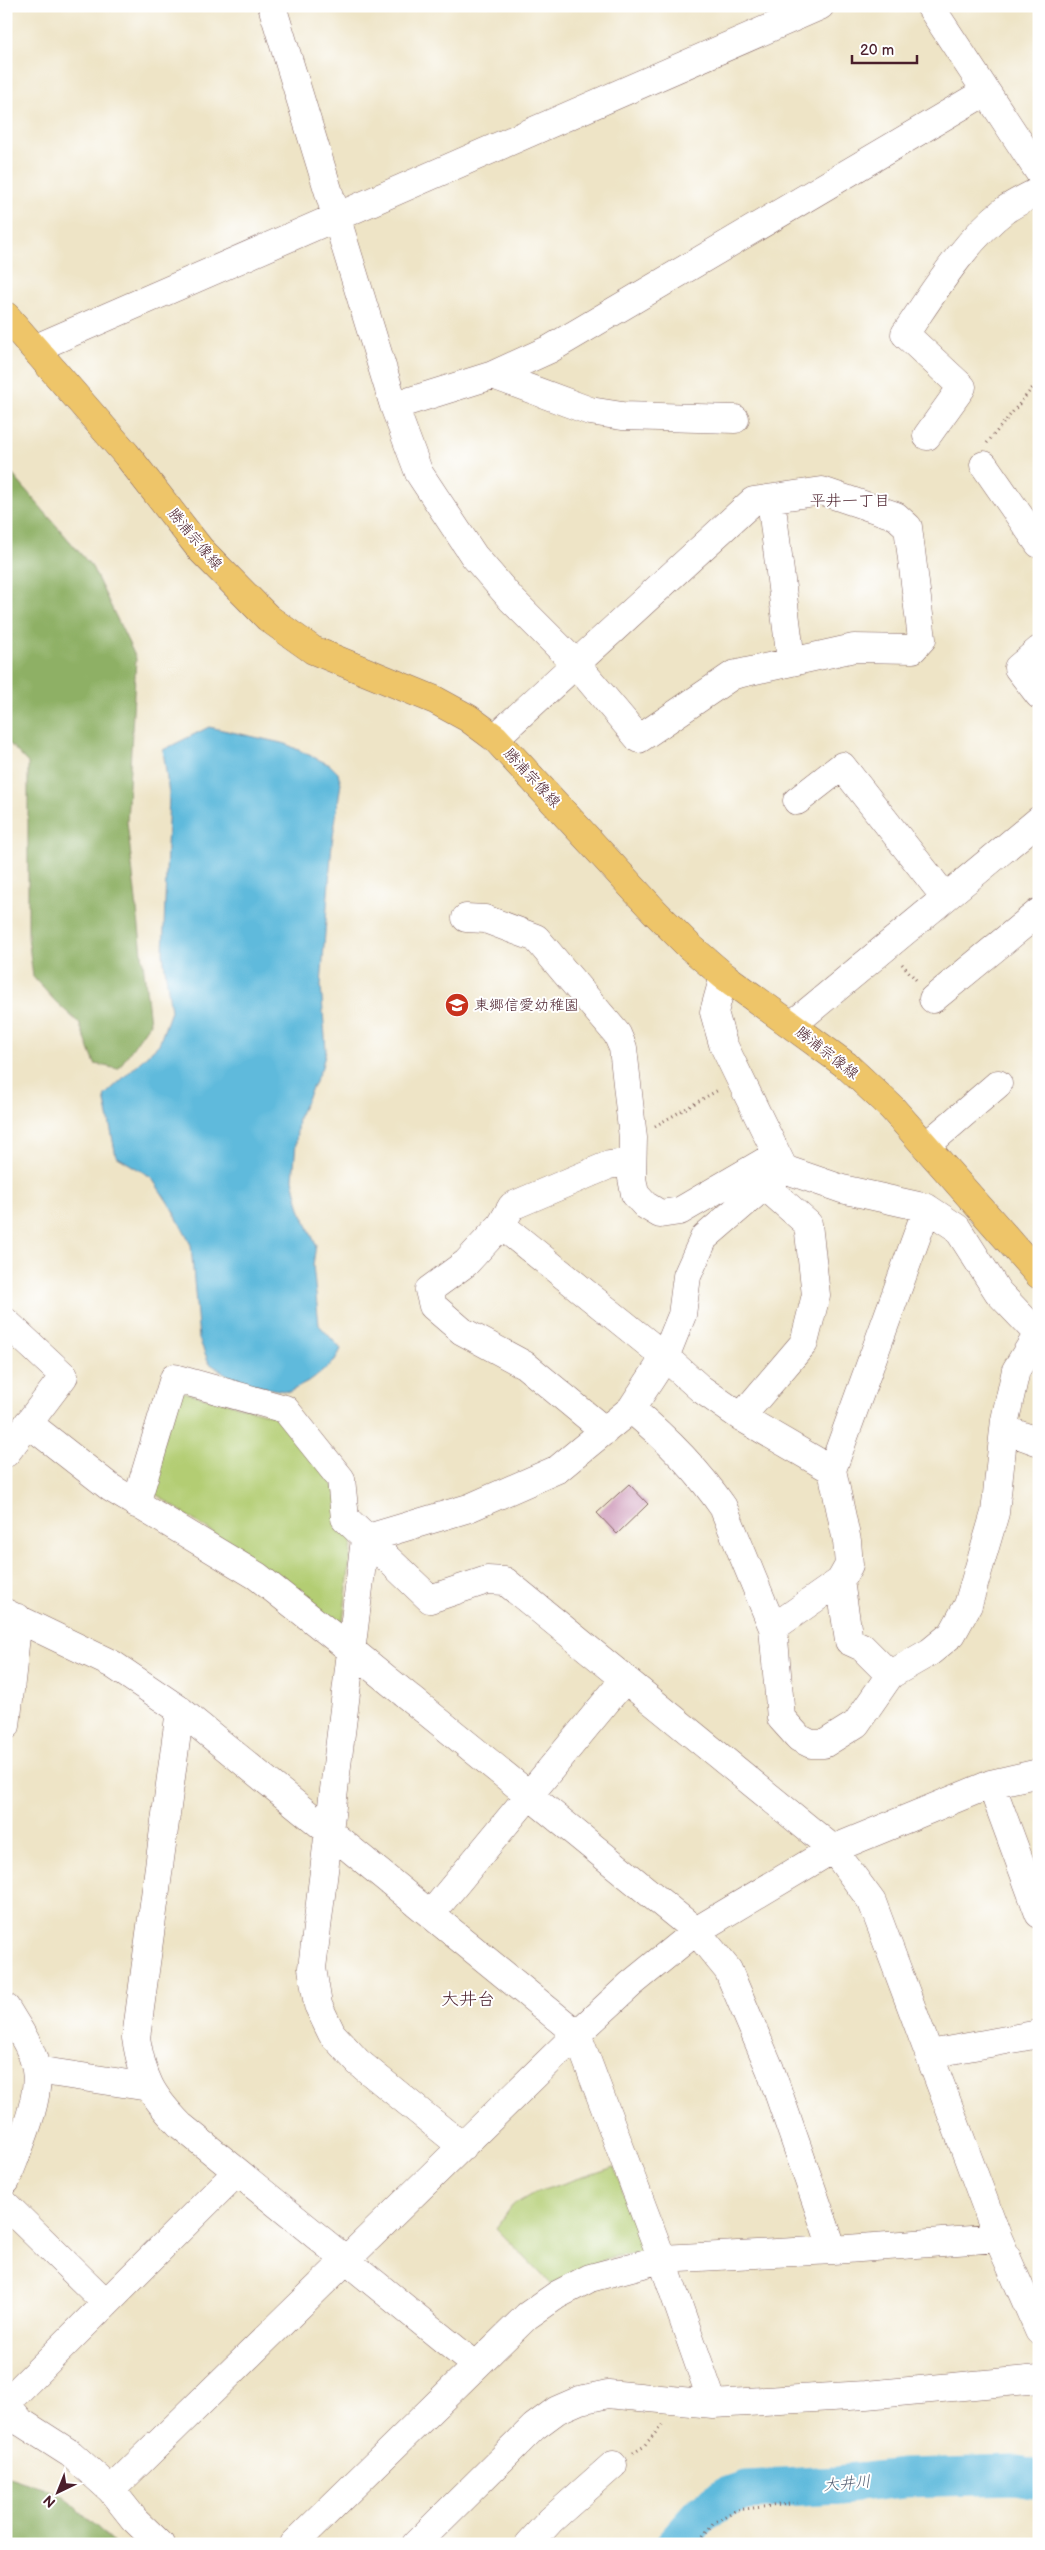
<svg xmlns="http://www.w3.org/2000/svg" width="1045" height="2550" font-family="'Balsamiq Sans','Klee One',sans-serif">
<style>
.green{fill:#b3cd73;stroke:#7e764f}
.forest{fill:#8eb065;stroke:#6c6848}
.water{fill:#5ebadc;stroke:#546c84}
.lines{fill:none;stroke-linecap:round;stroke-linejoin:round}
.river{stroke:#5ebadc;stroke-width:39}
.building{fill:#cb94b5}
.minor-casing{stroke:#836461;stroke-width:29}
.major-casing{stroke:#836461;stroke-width:29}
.path{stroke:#836461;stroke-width:3;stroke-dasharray:1 4;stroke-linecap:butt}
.minor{stroke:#fff;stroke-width:28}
.major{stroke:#eec569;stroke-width:28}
.labels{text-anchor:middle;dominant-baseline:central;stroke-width:4;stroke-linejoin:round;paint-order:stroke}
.street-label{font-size:15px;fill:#4a1f2b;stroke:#fff}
.poi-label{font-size:15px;fill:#4a1f2b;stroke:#fff;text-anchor:start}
.neighbourhood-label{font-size:16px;fill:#4a1f2b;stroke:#fff}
.water-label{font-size:16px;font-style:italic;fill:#525d72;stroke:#fff}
.quarter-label{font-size:18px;fill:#4a1f2b;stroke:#fff}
</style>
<rect width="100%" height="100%" fill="#fff"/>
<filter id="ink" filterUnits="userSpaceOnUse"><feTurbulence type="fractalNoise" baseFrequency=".02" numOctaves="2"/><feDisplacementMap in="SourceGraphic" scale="10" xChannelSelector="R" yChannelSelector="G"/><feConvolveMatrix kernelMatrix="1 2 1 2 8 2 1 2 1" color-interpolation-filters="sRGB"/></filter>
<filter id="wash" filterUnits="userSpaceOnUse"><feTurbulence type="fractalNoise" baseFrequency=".0096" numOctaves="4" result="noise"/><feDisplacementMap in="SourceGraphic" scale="20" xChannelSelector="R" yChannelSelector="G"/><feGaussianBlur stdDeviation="1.12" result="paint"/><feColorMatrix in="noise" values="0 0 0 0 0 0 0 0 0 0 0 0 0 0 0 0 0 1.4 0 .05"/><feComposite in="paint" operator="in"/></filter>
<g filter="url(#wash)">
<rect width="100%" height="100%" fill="#eee4c6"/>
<path class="green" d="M 180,1391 L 280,1417 L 332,1482 L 353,1535 L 343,1621 L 334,1624 L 268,1571 L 147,1488 Z
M 614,2167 L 646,2252 L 611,2257 L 551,2284 L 496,2228 L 512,2206 L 534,2193 Z"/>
<path class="forest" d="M 6,467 L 92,567 L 136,658 L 127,822 L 150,1023 L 118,1069 L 95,1064 L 79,1023 L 56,1002 L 33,977 L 28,937 L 28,763 L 6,740 Z
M 6,2476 L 63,2495 L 115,2544 L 6,2544 Z"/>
<path class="water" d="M 209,727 L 286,744 L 330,765 L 338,773 L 341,783 L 332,843 L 321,985 L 326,1050 L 322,1067 L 298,1118 L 293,1179 L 300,1209 L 316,1245 L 313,1265 L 319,1325 L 341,1349 L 335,1361 L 312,1380 L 289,1392 L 240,1383 L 209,1363 L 199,1339 L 191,1245 L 171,1207 L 151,1177 L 116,1156 L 104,1096 L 159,1044 L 171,1011 L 163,954 L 169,794 L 163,750 Z"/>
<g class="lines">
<path class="river" d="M 675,2544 L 701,2515 L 726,2497 L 746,2490 L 838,2485 L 903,2478 L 1016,2475 L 1039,2479"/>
</g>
<g id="blocks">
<path class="building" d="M 629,1484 L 648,1504 L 617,1534 L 597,1513 Z"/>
</g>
</g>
<g filter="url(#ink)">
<use href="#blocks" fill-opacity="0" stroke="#836461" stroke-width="1"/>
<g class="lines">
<g class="minor-casing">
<path id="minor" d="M 272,6 L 394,406 L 419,473 L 474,556 L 512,600 L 576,664 L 639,739 L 733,675 L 854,648 L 913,649 L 922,639 L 908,527 L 896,516 L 822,491 L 753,501 L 495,738
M 930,6 L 1039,172
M 36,348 L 820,6
M 493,375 L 590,411 L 622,416 L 735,419
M 394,406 L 493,375 L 550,349 L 985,92
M 927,436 L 962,387 L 905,334 C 933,293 965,240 1005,210 C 1015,203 1028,197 1039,191
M 984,465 L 1039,544
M 771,499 L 791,661
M 1039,650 L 1018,668 L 1039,695
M 797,801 L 842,766 L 945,897
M 466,918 L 485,919 L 536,938 L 617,1034 L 623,1048 L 633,1138 L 632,1178 L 635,1194 L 645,1205 L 660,1214 L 680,1211 L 776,1155
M 724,976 L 714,1012 L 723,1044 L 784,1169 L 842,1189 L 927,1208 L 832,1470 L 847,1541 L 849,1565 L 840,1581 L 773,1628
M 933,999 L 1039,912
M 792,1025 L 1039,820
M 926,1146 L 998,1084
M 501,1225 L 665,1357 L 701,1389 L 741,1417 L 832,1470
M 6,1322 L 64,1376 L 6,1453
M 631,1409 C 666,1438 697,1469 723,1507 L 773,1628 L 781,1718 L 799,1738 L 811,1744 L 824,1744 L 856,1724 L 890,1675 L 930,1652 L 952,1634 L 968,1605 L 995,1513 L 1005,1420 L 1016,1370 L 1038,1334 L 998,1292 L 957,1228 L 927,1208
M 741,1417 L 804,1343 L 816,1295 L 808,1224 L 765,1186
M 28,1423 L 111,1488 L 257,1576 L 351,1650 L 696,1931 L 728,1970 L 770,2069 L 833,2250
M 1004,1429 L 1039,1442
M 605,1431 L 525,1365 L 462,1331 L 433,1306 L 429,1290 L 466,1263 L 501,1225 L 512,1206 L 609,1165 L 631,1162
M 136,1504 L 174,1378 L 285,1409 L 341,1479 L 345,1518 L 430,1599 L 487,1580 L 505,1581 L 833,1849 L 872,1902 L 998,2238 L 1039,2331
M 365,1539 L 312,1968 L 318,2005 L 332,2034 L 358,2062 L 463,2147
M 365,1539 L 469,1508 L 558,1469 L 631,1409 L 665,1357 L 682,1315 L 687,1276 L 704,1238 L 784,1169
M 840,1581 L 849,1641 L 862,1647 L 890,1675
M 6,1613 L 112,1664 L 180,1710 L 577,2034 L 662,2259 L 713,2404
M 180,1710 L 136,2038 C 143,2080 151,2095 180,2125 L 475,2365
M 6,1726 L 18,1618
M 991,1784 L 1039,1914
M 431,1914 L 625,1679
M 6,2008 C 17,2027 33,2048 36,2070 C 41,2101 17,2151 6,2181
M 930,2054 L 1039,2034
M 36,2070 L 149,2087
M 6,2205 L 106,2303
M 6,2403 L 237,2172
M 6,2404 L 21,2422 L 71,2454 L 111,2490 L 134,2519 L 160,2544
M 111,2490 L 577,2034 L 631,1984 L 696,1931 L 833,1849 L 991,1784 L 1039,1773
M 294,2544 L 527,2316 L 557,2295 L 590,2278 L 662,2259 L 833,2250 L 998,2238
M 416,2544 L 534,2427 L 557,2410 L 580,2400 L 608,2394 L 713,2404 L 866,2395 L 1039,2379
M 529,2544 L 551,2520 L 613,2465"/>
</g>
<g class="major-casing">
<path id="major" d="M 6,316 L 126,454 L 200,549 L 268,618 L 313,650 L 435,700 L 468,718 L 495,738 L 656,913 L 689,946 L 724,976 L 846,1065 L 892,1108 L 1039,1275"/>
</g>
<path class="path" d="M 987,443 L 1039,380
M 902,964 L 918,982
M 655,1126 L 720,1089
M 633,2453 L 643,2447 L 664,2423
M 697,2544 L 713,2523 L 736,2510 L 798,2503"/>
<use href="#minor" class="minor"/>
<use href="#major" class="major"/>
</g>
</g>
<defs>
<g id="school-disc" transform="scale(1.25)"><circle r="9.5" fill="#c8321e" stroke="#fff"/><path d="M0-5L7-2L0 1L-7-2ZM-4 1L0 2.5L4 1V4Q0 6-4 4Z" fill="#fff"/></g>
</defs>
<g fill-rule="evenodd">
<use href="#school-disc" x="457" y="1005"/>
</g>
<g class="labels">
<g class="street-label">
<text transform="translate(195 539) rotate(50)">勝浦宗像線</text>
<text transform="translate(532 778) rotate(47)">勝浦宗像線</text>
<text transform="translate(827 1053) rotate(38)">勝浦宗像線</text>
</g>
<g class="poi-label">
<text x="474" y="1005">東郷信愛幼稚園</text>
</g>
<g class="neighbourhood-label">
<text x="850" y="501">平井一丁目</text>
</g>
<g class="water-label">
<text transform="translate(847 2484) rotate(-5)">大井川</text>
</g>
<g class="quarter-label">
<text x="468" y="1999">大井台</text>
</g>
</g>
<rect width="1045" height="2550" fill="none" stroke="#fff" stroke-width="25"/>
<g transform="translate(58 2492) rotate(223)" stroke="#ffffff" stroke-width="4" paint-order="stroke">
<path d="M0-4L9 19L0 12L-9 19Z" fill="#4a1f2b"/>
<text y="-8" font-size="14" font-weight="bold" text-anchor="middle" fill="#4a1f2b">N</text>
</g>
<path d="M852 55v8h65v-8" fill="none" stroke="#4a1f2b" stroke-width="2.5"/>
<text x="860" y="55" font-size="15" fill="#4a1f2b" stroke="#ffffff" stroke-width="4" paint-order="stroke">20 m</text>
</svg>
